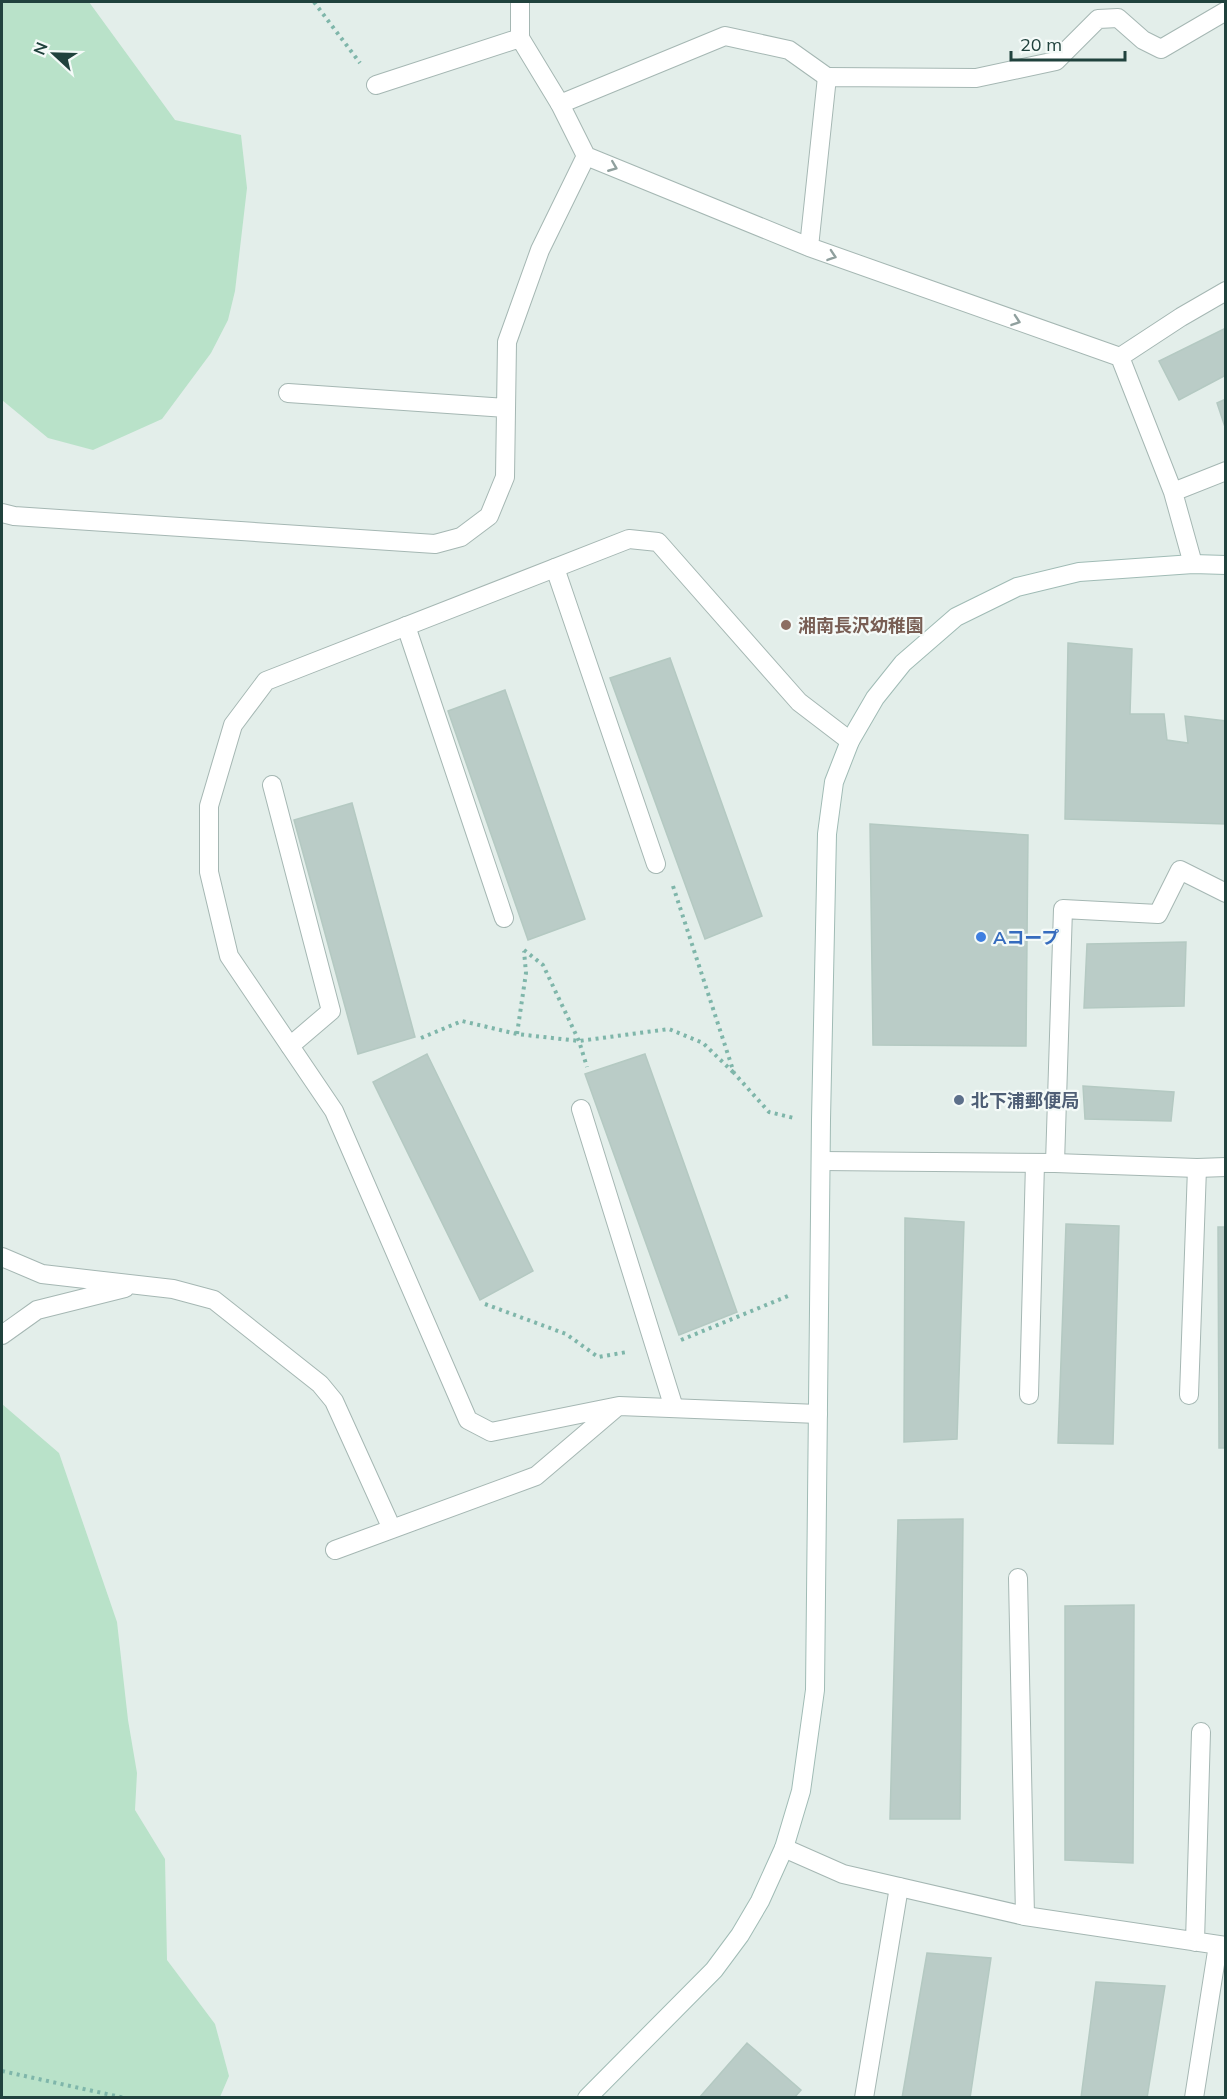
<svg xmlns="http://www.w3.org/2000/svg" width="1227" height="2099" font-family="Mulish,'Noto Sans JP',sans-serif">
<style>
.green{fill:#b9e2c9}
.building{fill:#baccc7;stroke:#b4c9c2;stroke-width:1.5}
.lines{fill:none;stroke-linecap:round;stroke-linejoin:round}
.lane-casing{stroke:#a5b7b3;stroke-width:20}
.street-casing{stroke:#a5b7b3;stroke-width:20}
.secondary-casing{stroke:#a0bbb5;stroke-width:20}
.path{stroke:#7fb6aa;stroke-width:4;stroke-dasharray:3 4.5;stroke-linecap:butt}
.lane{stroke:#fff;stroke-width:18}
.street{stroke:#fff;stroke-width:18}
.secondary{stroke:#fff;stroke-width:18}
.oneway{stroke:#90a09e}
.education-dot{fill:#8d6e63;stroke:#f4faf8;stroke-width:2}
.shop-dot{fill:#3f7fe0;stroke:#f4faf8;stroke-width:2}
.service-dot{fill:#5c6f8a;stroke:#f4faf8;stroke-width:2}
.labels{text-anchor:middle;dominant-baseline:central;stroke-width:4.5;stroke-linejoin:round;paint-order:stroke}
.education-label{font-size:18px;font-weight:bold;fill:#785e54;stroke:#f4faf8;text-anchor:start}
.shop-label{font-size:18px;font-weight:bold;fill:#366cbe;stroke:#f4faf8;text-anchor:start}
.service-label{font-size:18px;font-weight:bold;fill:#4e5e75;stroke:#f4faf8;text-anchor:start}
</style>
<rect width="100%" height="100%" fill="#e3eeea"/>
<path class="green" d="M 2,2 L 89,2 L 175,120 L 241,135 L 247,188 L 235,291 L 228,320 L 211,353 L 162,419 L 93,450 L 48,438 L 2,400 Z
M 2,1404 L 59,1453 L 117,1622 L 128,1720 L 137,1773 L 135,1810 L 165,1859 L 167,1960 L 215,2024 L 229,2076 L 220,2097 L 2,2097 Z"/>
<path class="building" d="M 1226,328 L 1226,375 L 1179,400 L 1159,361 Z
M 1226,399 L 1226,427 L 1225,427 L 1217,403 Z
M 1068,643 L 1132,649 L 1130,714 L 1164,714 L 1167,740 L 1188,743 L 1185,716 L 1226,721 L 1226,824 L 1065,819 Z
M 670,658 L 762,916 L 705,939 L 610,678 Z
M 505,690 L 585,919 L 528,940 L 448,711 Z
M 352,803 L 415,1037 L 358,1054 L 294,820 Z
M 870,824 L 1028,835 L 1026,1046 L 873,1045 Z
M 1186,942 L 1184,1006 L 1084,1008 L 1087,944 Z
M 427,1054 L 533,1271 L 480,1300 L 373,1082 Z
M 645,1054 L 737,1312 L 679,1335 L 585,1074 Z
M 1083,1086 L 1174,1092 L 1171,1121 L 1085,1119 Z
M 905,1218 L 964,1222 L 957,1439 L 904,1442 Z
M 1066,1224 L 1119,1226 L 1113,1444 L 1058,1443 Z
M 1218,1227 L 1226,1227 L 1226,1448 L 1219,1448 Z
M 963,1519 L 960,1819 L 890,1819 L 898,1520 Z
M 1134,1605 L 1133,1863 L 1065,1860 L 1065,1606 Z
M 927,1953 L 991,1958 L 970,2098 L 902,2098 Z
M 1096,1982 L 1165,1986 L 1147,2098 L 1081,2098 Z
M 747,2043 L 801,2090 L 794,2098 L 699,2098 Z"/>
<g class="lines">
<g class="lane-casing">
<path id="lane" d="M 560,104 L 725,36 L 789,50 L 827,77
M 555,568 L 656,864
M 406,626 L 504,918
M 272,785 L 331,1011 L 290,1046
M 581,1109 L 674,1408
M 1055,1163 L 1063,909 L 1158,914 L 1180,870 L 1226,893
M 1029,1395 L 1035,1163
M 1189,1395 L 1197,1168
M 1018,1578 L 1025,1916
M 864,2098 L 899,1887"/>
</g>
<g class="street-casing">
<path id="street" d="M 520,2 L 520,38 L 560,104 L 586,156 L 809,247 L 1120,357 L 1173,492 L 1193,564
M 376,85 L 520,38
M 809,247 L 827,77 L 976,78 L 1056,61 L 1098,19 L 1118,18 L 1143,40 L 1161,49 L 1226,11
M 1120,357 L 1181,317 L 1226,291
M 288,393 L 506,408
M 1173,492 L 1226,471
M 2,513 L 14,516 L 435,544 L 461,537 L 489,516 L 505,477 L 507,342 L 540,250 L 586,156
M 821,1161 L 1055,1163 L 1197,1168 L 1226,1167
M 2,1257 L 42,1274 L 173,1289 L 214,1300 L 320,1384 L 334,1401 L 392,1529
M 2,1335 L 37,1310 L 125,1288
M 818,1414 L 619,1406 L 491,1432 L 468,1420 L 334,1111 L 229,956 L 209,872 L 209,806 L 233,725 L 266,681 L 629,539 L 658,542 L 799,702 L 850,741
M 335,1550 L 536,1476 L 617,1407
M 784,1848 L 843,1874 L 1025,1916 L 1226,1946
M 1195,1942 L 1201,1732
M 1194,2098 L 1218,1945"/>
</g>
<g class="secondary-casing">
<path id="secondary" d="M 587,2098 L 714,1970 L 740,1935 L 760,1901 L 784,1848 L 801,1791 L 815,1690 L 821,1120 L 827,834 L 834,782 L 850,741 L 875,698 L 903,663 L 956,617 L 1017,587 L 1079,572 L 1193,564 L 1226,565"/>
</g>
<path class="path" d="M 314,2 L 360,63
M 673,886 L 734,1073 L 769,1112 L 794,1118
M 524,950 L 543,965 L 579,1041 L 587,1067
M 517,1034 L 526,973 L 524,951
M 421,1038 L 462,1021 L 517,1034 L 579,1041 L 669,1029 L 703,1043 L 734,1073
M 485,1304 L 566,1334 L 598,1357 L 627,1352
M 681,1340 L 788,1296
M 2,2071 L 125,2098"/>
<use href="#lane" class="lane"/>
<use href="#street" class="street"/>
<use href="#secondary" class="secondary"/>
</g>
<defs><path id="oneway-chevron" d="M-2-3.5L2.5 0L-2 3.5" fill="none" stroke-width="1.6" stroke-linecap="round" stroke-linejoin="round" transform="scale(1.5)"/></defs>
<g class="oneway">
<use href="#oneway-chevron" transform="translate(613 167) rotate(22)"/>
<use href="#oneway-chevron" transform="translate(832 256) rotate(19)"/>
<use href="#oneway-chevron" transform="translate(1016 321) rotate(19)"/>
</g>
<circle class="education-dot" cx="786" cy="625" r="6"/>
<circle class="shop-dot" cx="981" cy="937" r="6"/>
<circle class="service-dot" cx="959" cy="1100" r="6"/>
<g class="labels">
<g class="education-label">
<text x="798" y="625">湘南長沢幼稚園</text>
</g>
<g class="shop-label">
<text x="993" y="937">Aコープ</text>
</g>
<g class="service-label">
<text x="971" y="1100">北下浦郵便局</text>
</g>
</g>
<rect width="1227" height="2099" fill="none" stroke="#20423d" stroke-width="6"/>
<g transform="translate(54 54) rotate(292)" stroke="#f4faf8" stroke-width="4.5" paint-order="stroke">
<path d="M0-4.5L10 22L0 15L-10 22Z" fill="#20423d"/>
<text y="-9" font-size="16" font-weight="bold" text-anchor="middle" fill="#20423d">N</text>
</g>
<path d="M1011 51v9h114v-9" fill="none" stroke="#20423d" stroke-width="3"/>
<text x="1020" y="51" font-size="18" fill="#20423d" stroke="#f4faf8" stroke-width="4.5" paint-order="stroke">20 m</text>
</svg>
